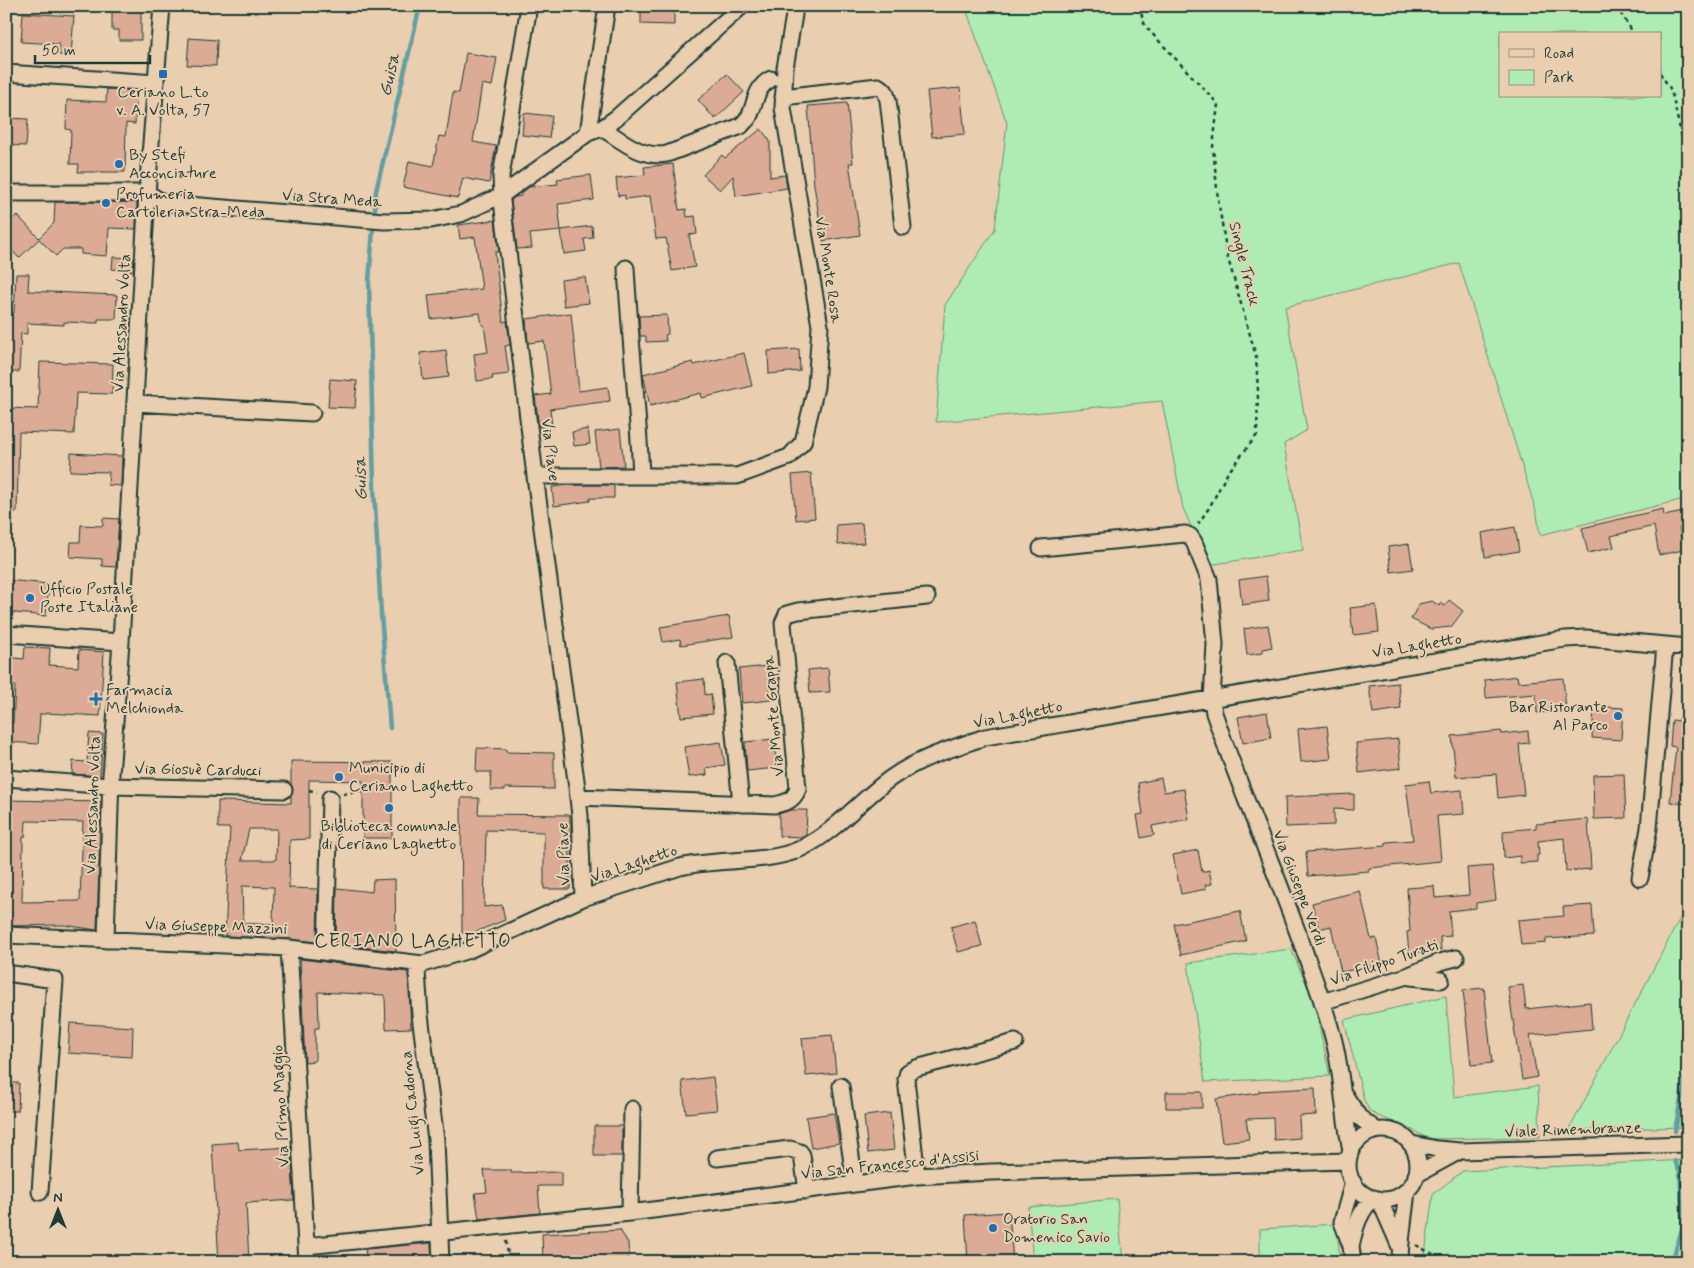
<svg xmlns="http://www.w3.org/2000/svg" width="1694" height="1268" font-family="Mynerve,sans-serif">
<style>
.green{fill:#aeecb3;stroke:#669474;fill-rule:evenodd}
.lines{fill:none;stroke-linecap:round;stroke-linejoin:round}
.stream{stroke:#639fa2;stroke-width:4.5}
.building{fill:#dbab96;stroke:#1f3d34;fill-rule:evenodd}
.minor-casing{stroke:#1f3d34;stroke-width:19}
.path{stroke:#1f3d34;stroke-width:2.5;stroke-dasharray:4 4;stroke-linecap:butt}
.minor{stroke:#e9ceb0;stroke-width:15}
.poi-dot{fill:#1f6fb2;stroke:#e9ceb0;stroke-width:2}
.labels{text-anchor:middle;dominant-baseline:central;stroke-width:4;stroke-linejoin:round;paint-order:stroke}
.poi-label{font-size:16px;fill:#1f3d34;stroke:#e9ceb0;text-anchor:start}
.street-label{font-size:16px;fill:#1f3d34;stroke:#e9ceb0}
.water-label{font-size:18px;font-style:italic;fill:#25453d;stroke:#e9ceb0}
.quarter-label{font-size:19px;letter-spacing:1px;fill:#1f3d34;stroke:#e9ceb0}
</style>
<rect width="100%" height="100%" fill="#e9ceb0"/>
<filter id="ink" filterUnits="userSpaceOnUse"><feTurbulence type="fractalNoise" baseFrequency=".02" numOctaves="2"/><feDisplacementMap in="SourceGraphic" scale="10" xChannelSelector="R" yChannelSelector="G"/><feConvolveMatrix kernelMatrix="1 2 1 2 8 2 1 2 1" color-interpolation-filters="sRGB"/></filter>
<g filter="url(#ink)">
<path class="green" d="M 965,6 L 1688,6 L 1688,498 L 1540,535 L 1537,514 L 1459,263 L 1285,307 L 1307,430 L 1284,444 L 1303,550 L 1208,565 L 1183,508 L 1162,401 L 936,422 L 945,305 L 995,229 L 1007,123 ZM 1500,34 L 1660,34 L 1660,96 L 1500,96 Z
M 1688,903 L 1688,1127 L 1569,1130 Z
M 1291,949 L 1309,990 L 1316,1011 L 1330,1076 L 1205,1082 L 1188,963 Z
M 1446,996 L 1454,1097 L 1538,1086 L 1540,1137 L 1434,1139 L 1423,1136 L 1407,1127 L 1378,1116 L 1369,1110 L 1364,1100 L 1344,1020 Z
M 1688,1160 L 1688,1262 L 1424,1262 L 1433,1194 L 1463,1171 Z
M 1117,1199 L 1123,1262 L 1033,1262 L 1028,1207 Z
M 1337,1224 L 1340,1262 L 1260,1262 L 1260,1229 Z"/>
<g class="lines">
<path class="stream" d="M 375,209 L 376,191 L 420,6
M 373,229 L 369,282 L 374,487 L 381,614 L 390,728
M 1675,1131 L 1688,1061
M 1672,1262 L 1683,1226 L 1680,1172 L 1675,1161"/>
</g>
<path class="building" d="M 112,6 L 141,6 L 141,40 L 119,40 L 119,30 L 112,30 Z
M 641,6 L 674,6 L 674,25 L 641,24 Z
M 23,13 L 74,16 L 71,55 L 59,55 L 59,44 L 21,42 Z
M 189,38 L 217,40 L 216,66 L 187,65 Z
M 466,53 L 497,58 L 492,86 L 482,84 L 473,142 L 496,146 L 489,183 L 463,178 L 458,198 L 403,187 L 409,161 L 433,166 L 439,136 L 446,137 L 453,92 L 459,93 Z
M 727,74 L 744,92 L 715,119 L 698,100 Z
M 960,88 L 965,134 L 932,137 L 927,91 Z
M 107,89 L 137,91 L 135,124 L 126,123 L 125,172 L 78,172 L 79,164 L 70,164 L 71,130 L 66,129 L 67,100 L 106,102 Z
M 847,103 L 853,163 L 849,163 L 860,235 L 823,241 L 814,185 L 808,106 Z
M 524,113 L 552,116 L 549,138 L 522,135 Z
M 6,118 L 28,119 L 26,146 L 6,145 Z
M 761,129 L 770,141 L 770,177 L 785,175 L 787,188 L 736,196 L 733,176 L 720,190 L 703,175 L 722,155 L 725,158 Z
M 673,164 L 679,210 L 686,209 L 687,217 L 695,216 L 697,234 L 689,235 L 695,267 L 672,271 L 666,238 L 656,239 L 650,196 L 625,199 L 625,195 L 618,196 L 616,178 L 645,175 L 644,167 Z
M 591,175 L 594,200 L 558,204 L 561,231 L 530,234 L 532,248 L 517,249 L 511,200 L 515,197 L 521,196 L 521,193 L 529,187 L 558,184 L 557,179 Z
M 55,202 L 137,202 L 136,229 L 109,228 L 107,256 L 81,254 L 81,249 L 63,249 L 56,256 L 39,239 L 19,258 L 6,244 L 6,225 L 17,215 L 39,238 L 54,223 Z
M 495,220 L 499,252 L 495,252 L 503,322 L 507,321 L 510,345 L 505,346 L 509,374 L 492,376 L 493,379 L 477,381 L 474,354 L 488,352 L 484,325 L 482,325 L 480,313 L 431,319 L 428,295 L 482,289 L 475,237 L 460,239 L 458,225 Z
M 592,226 L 593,238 L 584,239 L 586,251 L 564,254 L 561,230 Z
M 113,257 L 134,258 L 133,271 L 112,269 Z
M 16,274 L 29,274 L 28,291 L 117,295 L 116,319 L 98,319 L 98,323 L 64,322 L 64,325 L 27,323 L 27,334 L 21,333 L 19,372 L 6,372 L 6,312 L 14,313 Z
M 585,277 L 589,303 L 564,306 L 561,280 Z
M 571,313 L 579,391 L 608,387 L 610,401 L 550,409 L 552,426 L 539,427 L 535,396 L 551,394 L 544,341 L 528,343 L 526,319 Z
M 667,315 L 668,334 L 665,335 L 666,341 L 646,342 L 646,336 L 640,336 L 639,316 Z
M 799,349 L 800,371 L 769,374 L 768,351 Z
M 446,350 L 449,377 L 423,380 L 420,353 Z
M 744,353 L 752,386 L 702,398 L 701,393 L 650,406 L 643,374 L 693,362 L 694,365 Z
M 40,362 L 113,364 L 112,394 L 76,393 L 74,434 L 19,432 L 17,512 L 6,512 L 6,408 L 38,409 Z
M 330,379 L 357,381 L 355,408 L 328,407 Z
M 588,429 L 590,444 L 574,446 L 572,432 Z
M 620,429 L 624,466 L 599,467 L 595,432 Z
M 71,453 L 122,456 L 121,486 L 108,485 L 109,472 L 70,471 Z
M 811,473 L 815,518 L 796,520 L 792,475 Z
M 569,485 L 614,485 L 614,498 L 590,498 L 590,501 L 554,506 L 552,487 Z
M 1663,509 L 1664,516 L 1683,512 L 1686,526 L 1679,528 L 1683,550 L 1659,555 L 1654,526 L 1611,536 L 1614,547 L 1588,553 L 1582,528 Z
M 103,518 L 119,519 L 116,567 L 102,566 L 102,559 L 70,557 L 71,542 L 80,542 L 81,525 L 103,526 Z
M 862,523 L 864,543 L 838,545 L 836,525 Z
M 1515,527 L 1519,551 L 1485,557 L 1482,533 Z
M 1409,544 L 1413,569 L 1391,572 L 1388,547 Z
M 1266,576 L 1269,601 L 1242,605 L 1239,580 Z
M 6,580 L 49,584 L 46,616 L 6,612 Z
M 1449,600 L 1463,611 L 1451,627 L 1431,629 L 1411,619 L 1419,604 L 1432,601 L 1439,606 L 1440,603 L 1445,606 Z
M 1376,605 L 1379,632 L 1353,635 L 1350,608 Z
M 729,616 L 733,637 L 681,645 L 680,639 L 663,642 L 660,627 Z
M 1268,625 L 1272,647 L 1263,649 L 1263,653 L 1247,655 L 1244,629 Z
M 25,647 L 50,648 L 49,665 L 78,667 L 79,650 L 104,652 L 100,716 L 46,713 L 46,714 L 40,714 L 38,744 L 8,742 L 9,722 L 13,723 L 15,686 L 6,686 L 6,657 L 24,659 Z
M 768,666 L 771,700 L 742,703 L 739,669 Z
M 828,668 L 830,692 L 810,693 L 808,670 Z
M 1517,676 L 1518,682 L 1563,678 L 1566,710 L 1537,713 L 1536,694 L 1486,698 L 1485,680 Z
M 704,679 L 705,695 L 711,694 L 713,714 L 681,717 L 677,682 Z
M 1398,683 L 1401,709 L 1373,713 L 1369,686 Z
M 1594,706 L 1623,708 L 1621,740 L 1592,738 Z
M 1267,712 L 1271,738 L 1243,743 L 1238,717 Z
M 1679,718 L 1688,718 L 1688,804 L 1670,802 L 1676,747 L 1670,746 L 1672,720 L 1679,721 Z
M 1327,726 L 1331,759 L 1301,762 L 1298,729 Z
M 1501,731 L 1502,734 L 1528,731 L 1529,743 L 1519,744 L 1524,795 L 1498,798 L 1496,774 L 1456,777 L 1452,736 Z
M 89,733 L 103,734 L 100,776 L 72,774 L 73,761 L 87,762 Z
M 774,739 L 777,768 L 747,771 L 745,742 Z
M 1398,739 L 1401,768 L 1359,773 L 1356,743 Z
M 721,742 L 725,765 L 706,768 L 707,775 L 689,777 L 684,747 Z
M 477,748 L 506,749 L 506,752 L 554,753 L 554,789 L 505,788 L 505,790 L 490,790 L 491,772 L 476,772 Z
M 291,761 L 392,762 L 392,838 L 363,838 L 363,781 L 309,780 L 309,839 L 290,840 L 289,888 L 318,889 L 317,942 L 290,939 L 225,936 L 230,828 L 218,828 L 218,801 L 291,803 L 291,796 L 293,790 L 291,784 ZM 249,829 L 277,829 L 276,860 L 242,860 ZM 242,886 L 274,887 L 273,925 L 243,923 Z
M 1624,774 L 1626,818 L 1594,819 L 1593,775 Z
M 1161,778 L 1164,792 L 1184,789 L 1189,819 L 1152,826 L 1154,835 L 1141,838 L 1137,815 L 1143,814 L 1138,783 Z
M 1429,781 L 1431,793 L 1462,790 L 1464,814 L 1437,816 L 1441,861 L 1369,868 L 1369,871 L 1308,876 L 1306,852 L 1386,846 L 1386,842 L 1413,840 L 1406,784 Z
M 1354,794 L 1354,810 L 1334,809 L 1334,825 L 1286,827 L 1285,797 Z
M 461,798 L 479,798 L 478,814 L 570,815 L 570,889 L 544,889 L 544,832 L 486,830 L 484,907 L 502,905 L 505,920 L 470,934 L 462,933 Z
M 7,800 L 101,802 L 97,930 L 64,925 L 6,926 ZM 26,821 L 83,822 L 80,901 L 22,902 L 23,837 L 25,837 Z
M 790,810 L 807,810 L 806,835 L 803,837 L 779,836 L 779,814 Z
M 1588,819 L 1591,869 L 1566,871 L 1564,838 L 1538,841 L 1539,855 L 1537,855 L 1537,862 L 1520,863 L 1520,856 L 1504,858 L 1503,831 L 1536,828 L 1536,824 Z
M 1198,850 L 1202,872 L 1209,870 L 1212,884 L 1205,885 L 1206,889 L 1181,894 L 1173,855 Z
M 1492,866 L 1496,900 L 1476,903 L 1476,908 L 1449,911 L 1451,936 L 1440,937 L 1441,950 L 1409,953 L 1407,932 L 1410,931 L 1407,888 L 1434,886 L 1435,898 L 1469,895 L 1467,868 Z
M 395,879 L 396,951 L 336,944 L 337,888 L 372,892 L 373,880 Z
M 1360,891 L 1371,939 L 1376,938 L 1382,964 L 1341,972 L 1331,926 L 1319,929 L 1312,903 Z
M 1592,905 L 1594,936 L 1546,939 L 1546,943 L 1521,945 L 1518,920 L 1564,916 L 1563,907 Z
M 1240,911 L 1246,941 L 1181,955 L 1174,924 Z
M 975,920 L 982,946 L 958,952 L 951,927 Z
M 300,959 L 408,972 L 411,1028 L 386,1029 L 385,995 L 318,992 L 319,1028 L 315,1028 L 315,1061 L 305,1062 Z
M 1523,985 L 1526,1009 L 1590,1002 L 1592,1029 L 1530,1035 L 1537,1077 L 1522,1080 L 1508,987 Z
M 1484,988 L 1492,1063 L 1471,1065 L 1463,990 Z
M 70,1023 L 133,1027 L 132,1057 L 68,1053 Z
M 832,1035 L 836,1073 L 806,1076 L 802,1038 Z
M 713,1077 L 717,1110 L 686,1113 L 682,1081 Z
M 6,1083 L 19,1083 L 18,1111 L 6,1111 Z
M 1315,1088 L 1316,1115 L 1299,1116 L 1300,1138 L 1274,1140 L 1273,1118 L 1246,1119 L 1249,1139 L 1222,1142 L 1216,1099 L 1259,1093 L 1259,1091 Z
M 1166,1092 L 1202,1092 L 1202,1108 L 1166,1108 Z
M 834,1113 L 839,1143 L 811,1148 L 806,1117 Z
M 890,1113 L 894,1150 L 868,1153 L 864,1116 Z
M 594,1126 L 622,1126 L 622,1156 L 594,1156 Z
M 238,1142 L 239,1150 L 291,1147 L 294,1200 L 246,1203 L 249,1262 L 219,1262 L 212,1144 Z
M 484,1170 L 511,1170 L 511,1173 L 561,1172 L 561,1186 L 538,1186 L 540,1213 L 479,1219 L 475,1193 L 487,1192 Z
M 1009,1212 L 1013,1262 L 968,1262 L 965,1215 Z
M 620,1230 L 628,1243 L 629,1262 L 543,1262 L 542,1234 Z
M 431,1243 L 432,1262 L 367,1262 L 365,1249 Z"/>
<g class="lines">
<g class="minor-casing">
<path id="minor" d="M 529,6 L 501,176 L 502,201 L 535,476 L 577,788 L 580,816 L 583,898
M 6,73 L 156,83
M 783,97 L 878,86 L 885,91 L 888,100 L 903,227
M 602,128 C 621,140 642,159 667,154 L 741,126 C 743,123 747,120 749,117 C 756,103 755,87 771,79
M 588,133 L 607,6
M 6,193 L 147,193 L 164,203 L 384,221 L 431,220 L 461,214 L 502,195 L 588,133 L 602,128 L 616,118 L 742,6
M 626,268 C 630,338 638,407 641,476
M 135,403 L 312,413
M 535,476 L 737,476 L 789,457 L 803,442 L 816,387 L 820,326 L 783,108 L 785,68 L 794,15 L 793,6
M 1041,548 L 1185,534 L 1190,536 L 1194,542 L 1209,579 L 1215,644 L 1212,700 L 1214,713 C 1241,792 1275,869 1303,947 C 1314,978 1326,1009 1334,1041 C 1343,1077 1343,1114 1351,1150
M 6,634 L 121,642
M 727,663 L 741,804
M 6,778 L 110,786 L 284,790
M 578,797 L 775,805 C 787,802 793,801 798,789 L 783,623 L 787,614 L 798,611 L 927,597
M 1640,878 L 1649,828 L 1665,645
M 6,935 L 289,948 L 423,964 L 469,950 L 583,898 L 680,867 C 717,858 768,864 800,849 C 836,832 860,800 891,778 C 921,757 951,749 985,737 L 1565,639 L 1586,638 L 1688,647
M 106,940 L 111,775 L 121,642 L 147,193 L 162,6
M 289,948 L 307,1262
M 326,952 L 330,798
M 423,964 L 417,971 L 420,1015 L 436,1140 L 441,1262
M 6,973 L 55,980 L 40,1192
M 1410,977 L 1441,980
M 1322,1002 L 1407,976 L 1440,962 L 1456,958
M 841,1086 L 855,1184
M 1344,1094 L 1359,1117 L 1376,1130
M1348 1165a35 35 0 1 1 70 0a35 35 0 1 1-70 0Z
M 1412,1144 L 1437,1149 L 1460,1151 L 1688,1144
M 717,1158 L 790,1149 L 800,1152 L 802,1155 L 807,1191
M 1416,1175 L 1460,1151
M 917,1176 L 906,1079 L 908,1072 L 916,1068 L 1015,1042
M 1379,1199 L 1400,1247
M 630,1213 L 632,1109
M 306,1246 L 630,1213 L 917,1176 L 991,1172 L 1348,1161
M 1351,1246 C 1355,1228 1359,1211 1374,1198
M 1353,1262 L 1351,1246 L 1342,1222 L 1353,1182
M 1400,1262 C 1400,1238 1405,1214 1407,1190"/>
</g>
<path class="path" d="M 1139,6 L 1145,26 L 1218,104 L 1213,147 L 1218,199 L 1227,255 L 1256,356 L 1258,391 L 1257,435 L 1227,474 L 1209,508 L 1198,524
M 1616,6 L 1634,34
M 1660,73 L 1671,90 L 1688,164
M 309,790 L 317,792
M 392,790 L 393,790
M 343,794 L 363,790
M 506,1241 L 509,1262
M 1416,1245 L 1446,1262"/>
<use href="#minor" class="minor"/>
</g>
</g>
<g class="poi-dot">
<rect x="158" y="69" width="10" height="10" rx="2.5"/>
<circle cx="119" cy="164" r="5"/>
<circle cx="106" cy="203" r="5"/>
<circle cx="30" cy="598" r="5"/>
<path d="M93.5 691.5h5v5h5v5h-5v5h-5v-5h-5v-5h5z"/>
<circle cx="1618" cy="716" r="5"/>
<circle cx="339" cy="777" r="5"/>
<circle cx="389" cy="808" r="5"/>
<circle cx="993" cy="1228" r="5"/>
</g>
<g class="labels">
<g class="poi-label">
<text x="163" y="92" text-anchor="middle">Ceriano L.to<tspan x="163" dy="18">v. A. Volta, 57</tspan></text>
<text x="129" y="155">By Stefi<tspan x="129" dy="18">Acconciature</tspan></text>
<text x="116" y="194">Profumeria<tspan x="116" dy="18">Cartoleria Stra-Meda</tspan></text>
<text x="40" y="589">Ufficio Postale<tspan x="40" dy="18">Poste Italiane</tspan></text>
<text x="106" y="690">Farmacia<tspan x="106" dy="18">Melchionda</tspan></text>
<text x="1608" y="707" text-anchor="end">Bar Ristorante<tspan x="1608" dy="18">Al Parco</tspan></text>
<text x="349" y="768">Municipio di<tspan x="349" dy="18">Ceriano Laghetto</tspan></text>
<text x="389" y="826" text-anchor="middle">Biblioteca comunale<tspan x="389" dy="18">di Ceriano Laghetto</tspan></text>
<text x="1003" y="1219">Oratorio San<tspan x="1003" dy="18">Domenico Savio</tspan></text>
</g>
<g class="street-label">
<text transform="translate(332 199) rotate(4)">Via Stra Meda</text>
<text transform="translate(1244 264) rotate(76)">Single Track</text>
<text transform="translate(828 270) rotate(81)">Via Monte Rosa</text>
<text transform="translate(122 323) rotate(-87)">Via Alessandro Volta</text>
<text transform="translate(550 450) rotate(83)">Via Piave</text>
<text transform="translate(1417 646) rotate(-9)">Via Laghetto</text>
<text transform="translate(1018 715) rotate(-11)">Via Laghetto</text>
<text transform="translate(774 716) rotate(-95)">Via Monte Grappa</text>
<text transform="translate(198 770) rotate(1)">Via Giosuè Carducci</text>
<text transform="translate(93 805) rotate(-88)">Via Alessandro Volta</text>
<text transform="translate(564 854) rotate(-92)">Via Piave</text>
<text transform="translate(634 864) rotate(-18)">Via Laghetto</text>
<text transform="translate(1299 888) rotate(69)">Via Giuseppe Verdi</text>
<text transform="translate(216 927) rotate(2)">Via Giuseppe Mazzini</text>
<text transform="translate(1384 963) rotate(-19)">Via Filippo Turati</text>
<text transform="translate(281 1106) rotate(-93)">Via Primo Maggio</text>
<text transform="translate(413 1113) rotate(-96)">Via Luigi Cadorna</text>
<text transform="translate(1573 1130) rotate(-2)">Viale Rimembranze</text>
<text transform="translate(890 1165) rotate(-6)">Via San Francesco d'Assisi</text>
</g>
<g class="water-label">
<text transform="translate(390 75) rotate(-77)">Guisa</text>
<text transform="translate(361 479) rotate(-92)">Guisa</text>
</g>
<g class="quarter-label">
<text x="413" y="941">CERIANO LAGHETTO</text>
</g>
</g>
<rect width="1694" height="1268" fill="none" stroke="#e9ceb0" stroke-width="25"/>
<rect x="12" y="12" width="1669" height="1243" fill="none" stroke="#1f3d34" stroke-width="2" filter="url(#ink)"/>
<rect x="1499" y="32" width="162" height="65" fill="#e9ceb0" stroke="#98947e"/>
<rect x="1509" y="49" width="25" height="8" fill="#e9ceb0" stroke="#98947e"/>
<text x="1544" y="58" font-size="15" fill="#1f3d34">Road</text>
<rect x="1509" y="70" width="25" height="15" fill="#aeecb3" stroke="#98947e"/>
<text x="1544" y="82" font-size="15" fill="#1f3d34">Park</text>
<g transform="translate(58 1210)" stroke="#e9ceb0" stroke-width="4" paint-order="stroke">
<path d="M0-4L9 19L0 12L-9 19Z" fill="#1f3d34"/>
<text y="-8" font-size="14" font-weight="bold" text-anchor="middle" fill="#1f3d34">N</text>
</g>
<path d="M35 55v8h115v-8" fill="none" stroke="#1f3d34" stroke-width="2.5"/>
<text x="42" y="55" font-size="15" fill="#1f3d34" stroke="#e9ceb0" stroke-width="4" paint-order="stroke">50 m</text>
</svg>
